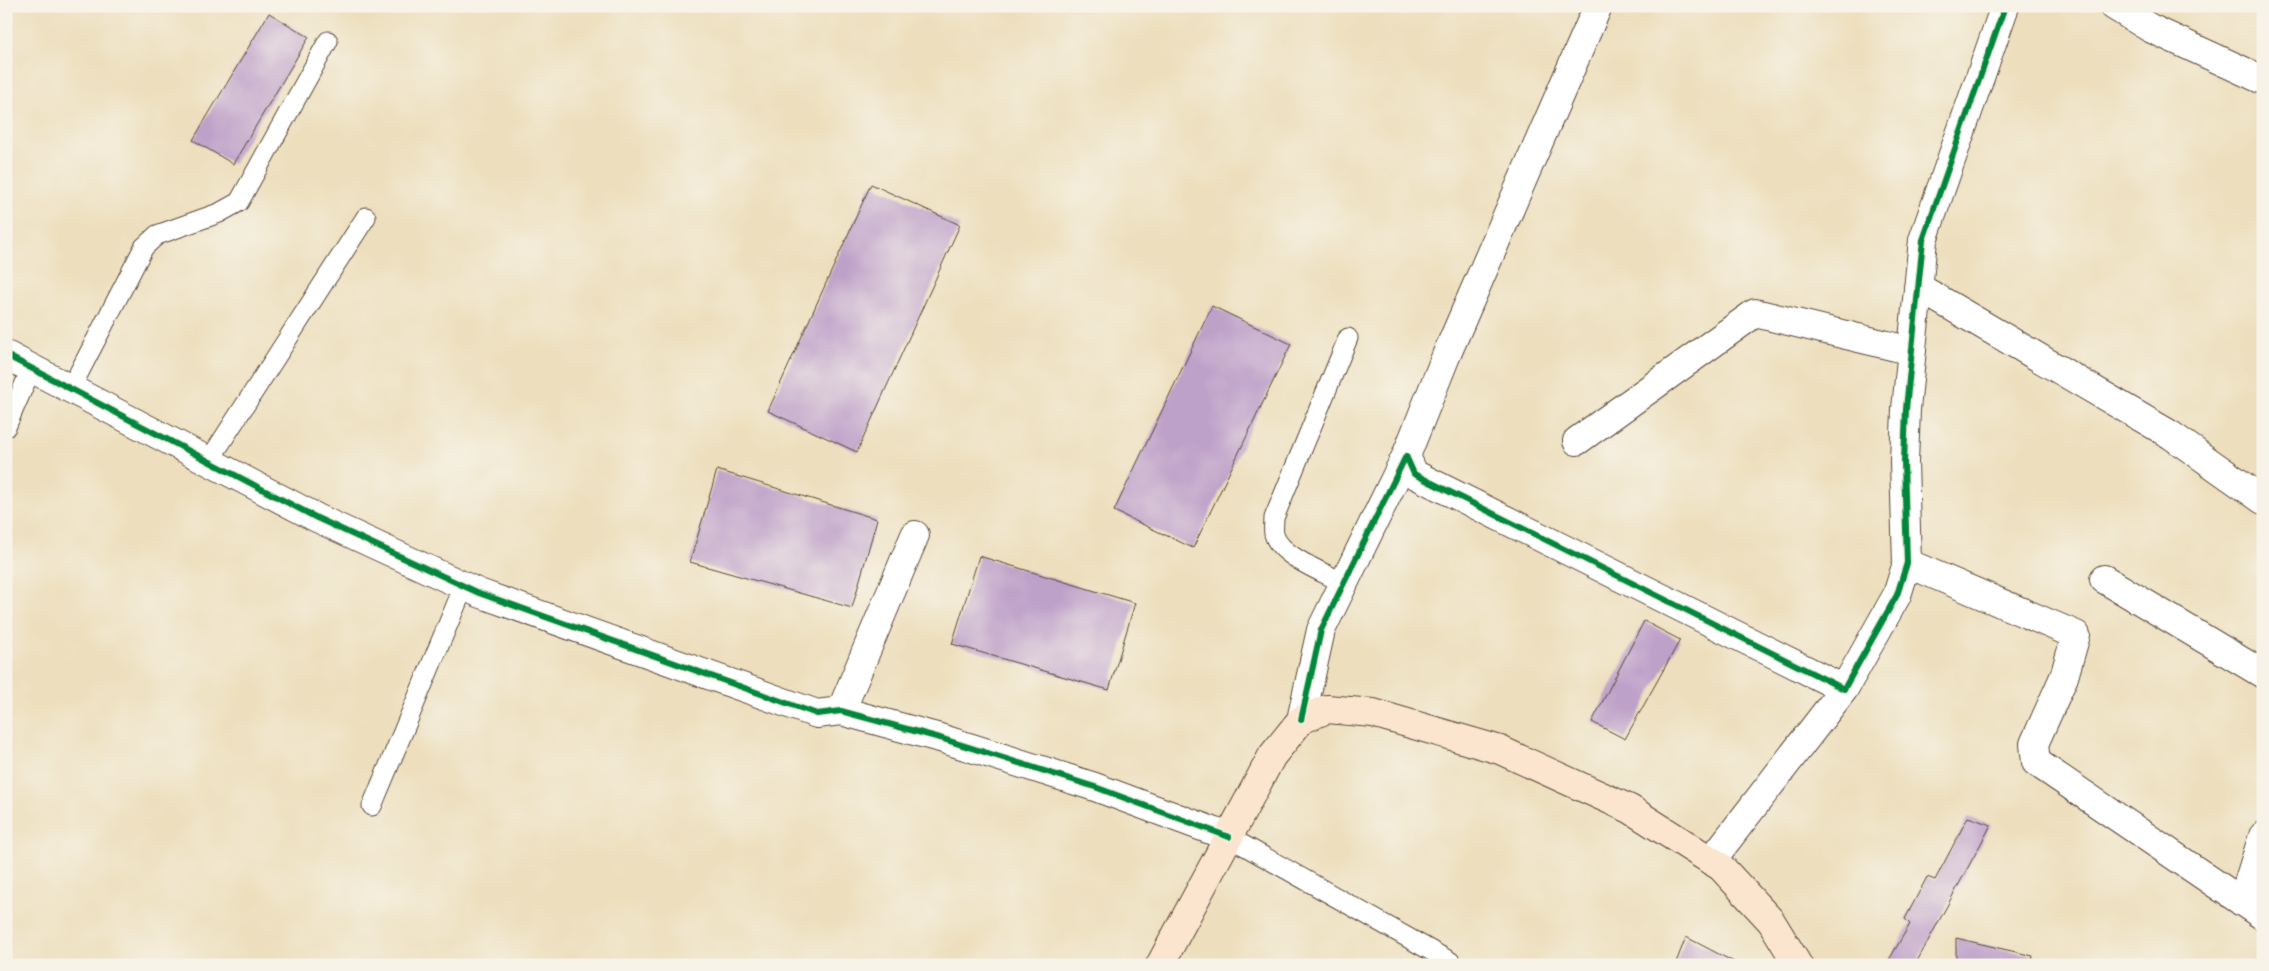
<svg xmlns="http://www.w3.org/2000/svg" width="2269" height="971" font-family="Dekko,sans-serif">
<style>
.building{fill:#bea1c9}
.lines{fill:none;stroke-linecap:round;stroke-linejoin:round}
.lane-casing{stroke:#564536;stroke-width:21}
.street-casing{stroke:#564536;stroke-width:30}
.secondary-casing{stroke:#564536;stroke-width:30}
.lane{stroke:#fff;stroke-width:19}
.street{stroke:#fff;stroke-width:28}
.secondary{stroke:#fbe5cf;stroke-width:28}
.cycleway-casing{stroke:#f7f3e8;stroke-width:9}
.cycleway{stroke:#00873e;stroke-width:6}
</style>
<rect width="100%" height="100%" fill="#f7f3e8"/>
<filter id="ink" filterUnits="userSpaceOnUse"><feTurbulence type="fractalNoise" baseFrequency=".02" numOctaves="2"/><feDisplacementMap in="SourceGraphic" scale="10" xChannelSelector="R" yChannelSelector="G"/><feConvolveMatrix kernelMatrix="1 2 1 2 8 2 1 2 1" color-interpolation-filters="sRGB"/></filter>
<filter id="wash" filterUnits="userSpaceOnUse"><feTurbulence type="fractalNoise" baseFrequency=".0096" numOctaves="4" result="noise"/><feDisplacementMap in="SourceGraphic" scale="20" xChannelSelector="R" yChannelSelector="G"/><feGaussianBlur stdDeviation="1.12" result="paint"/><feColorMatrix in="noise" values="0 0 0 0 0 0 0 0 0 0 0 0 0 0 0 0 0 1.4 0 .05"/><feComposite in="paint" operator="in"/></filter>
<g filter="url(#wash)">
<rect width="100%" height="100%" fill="#eddfbd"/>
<g id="blocks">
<path class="building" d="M 269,13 L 309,37 L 233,164 L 193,140 Z
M 871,184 L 960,225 L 857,452 L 768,411 Z
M 1212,306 L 1291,344 L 1193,548 L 1114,511 Z
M 717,470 L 877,519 L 852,608 L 690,562 Z
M 979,556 L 1135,603 L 1109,690 L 952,644 Z
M 1644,621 L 1680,640 L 1625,739 L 1592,722 Z
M 1968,817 L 1991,825 L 1915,965 L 1886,965 L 1910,924 L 1905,919 L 1927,877 L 1935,880 Z
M 1686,937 L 1740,965 L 1675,965 Z
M 1956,938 L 2033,956 L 2031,965 L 1956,965 Z"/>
</g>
</g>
<g filter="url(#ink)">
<use href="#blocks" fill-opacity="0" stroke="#564536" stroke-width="1"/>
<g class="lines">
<g class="lane-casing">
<path id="lane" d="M 71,388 L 144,247 L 157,235 L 219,213 L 239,202 L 328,41
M 6,427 L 32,367
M 209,461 L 366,217
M 1344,583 C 1325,573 1279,556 1274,534 C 1273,529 1274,523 1274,518 L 1348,338
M 372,806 L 464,586
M 1229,837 L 1451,962"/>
</g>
<g class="street-casing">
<path id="street" d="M 2114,6 L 2150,28 L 2263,80
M 1918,287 L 2171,435 L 2263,500
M 6,355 L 317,518 L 479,593 L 817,714 L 841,711 L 940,738 L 1095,787 L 1229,837
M 1577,441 L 1755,313 L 1912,351
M 1406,456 L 1446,356 L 1598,6
M 1907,563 L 2076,635 L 2064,677 L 2034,744 L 2036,762 L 2263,916
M 2104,579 L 2263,674
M 841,711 L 915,535
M 1301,720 L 1321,630 L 1406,456 L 1414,474 L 1844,689 L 1897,595 L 1907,563 L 1904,462 L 1906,409 L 1923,240 L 2005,6
M 1711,861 L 1844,689
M 2242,902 L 2263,836"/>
</g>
<g class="secondary-casing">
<path id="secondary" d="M 1160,965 L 1272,756 L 1301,720 L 1327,709 L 1373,713 L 1500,750 L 1630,809 L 1721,867 L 1771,921 L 1798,965"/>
</g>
<use href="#lane" class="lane"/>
<use href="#street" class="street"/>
<use href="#secondary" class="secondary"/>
<g class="cycleway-casing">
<path id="cycleway" d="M 6,355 L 317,518 L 479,593 L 817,714 L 841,711 L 940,738 L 1095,787 L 1229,837
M 1301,720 L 1321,630 L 1406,456 L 1414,474 L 1844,689 L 1897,595 L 1907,563 L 1904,462 L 1906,409 L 1923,240 L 2005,6"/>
</g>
<use href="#cycleway" class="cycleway"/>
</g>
</g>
<rect width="2269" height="971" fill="none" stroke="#f7f3e8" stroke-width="25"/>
</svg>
